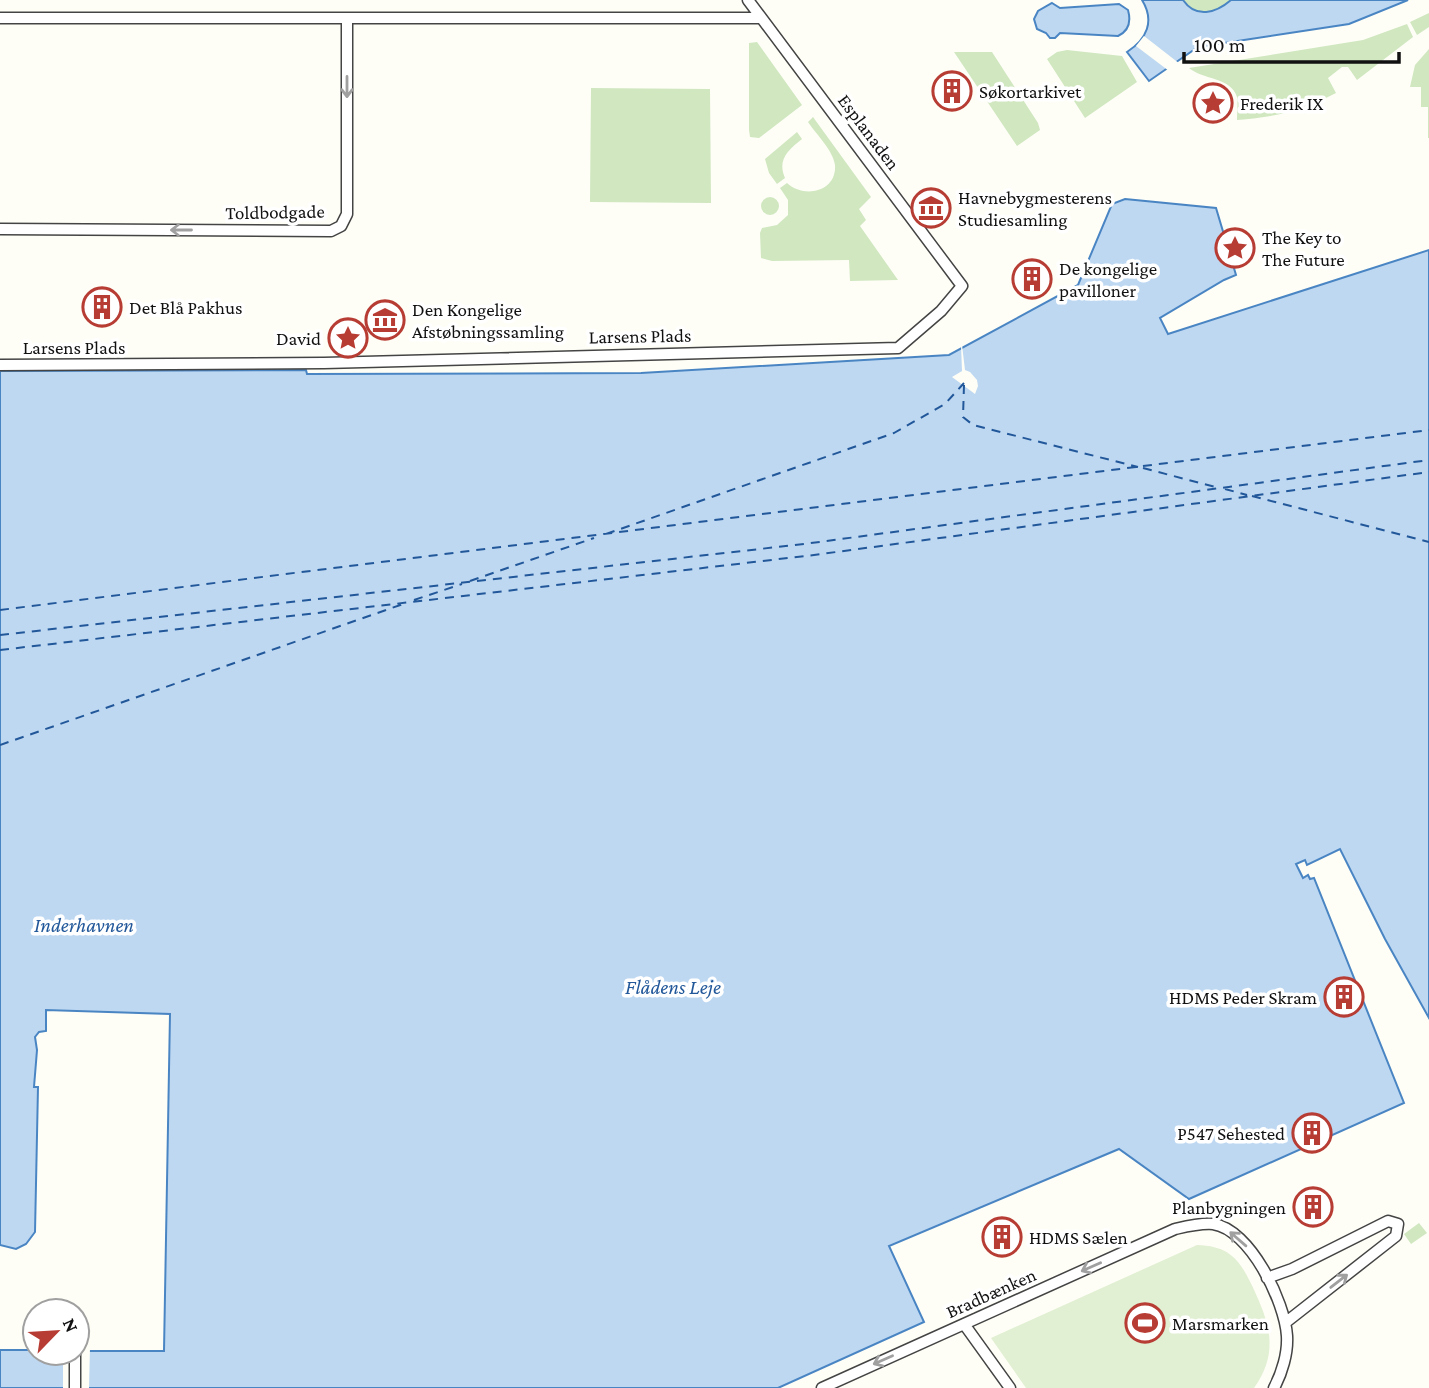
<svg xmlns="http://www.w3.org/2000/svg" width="1429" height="1388" font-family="'Crimson Pro',serif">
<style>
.green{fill:#d0e7c0}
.pitch{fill:#e1efd2}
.water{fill:#bed8f2;stroke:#4a85c3;stroke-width:2}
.pier{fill:#fefef6}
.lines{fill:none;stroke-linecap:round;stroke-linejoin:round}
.ferry{stroke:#22589a;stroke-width:2;stroke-dasharray:9 7;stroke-linecap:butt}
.street-casing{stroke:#444;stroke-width:13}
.street{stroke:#fff;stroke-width:10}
.oneway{stroke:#a0a0a0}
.labels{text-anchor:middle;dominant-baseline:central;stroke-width:7;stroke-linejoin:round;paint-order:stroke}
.poi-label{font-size:19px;fill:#111;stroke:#fff;text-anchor:start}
.street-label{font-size:19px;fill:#111;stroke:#fff}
.water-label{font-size:21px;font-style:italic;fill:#22589a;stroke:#fff}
</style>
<rect width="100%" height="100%" fill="#fefef6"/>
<path class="green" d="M 1183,0 L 1231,0 C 1216,13 1196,19 1183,0 Z
M 1429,13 L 1429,27 L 1417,35 L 1410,22 Z
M 1407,24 L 1413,37 L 1357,80 L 1348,67 L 1342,67 L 1328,78 L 1336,93 C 1300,111 1277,117 1237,120 C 1237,113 1238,103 1237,97 C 1231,77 1203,80 1189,68 L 1363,40 Z
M 757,42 L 802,105 L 759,138 L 750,137 L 749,130 L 749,43 Z
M 1429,49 L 1429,138 L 1428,138 L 1428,107 L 1421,107 L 1421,87 L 1410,87 L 1415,65 Z
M 1067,50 L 1122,56 L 1137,82 L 1085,118 L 1047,59 L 1057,52 Z
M 954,52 L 992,52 L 1038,123 L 1040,130 L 1017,146 Z
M 591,88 L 710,89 L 711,203 L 590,202 Z
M 813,117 L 871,197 L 859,209 L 866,220 L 860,226 L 898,280 L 850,281 L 849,260 L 772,261 L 761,258 L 760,233 L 762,228 L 777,225 L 788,215 L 788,200 L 780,188 L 787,183 C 804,199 837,192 835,165 C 833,150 816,134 808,122 Z
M 797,132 L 802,139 C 788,150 777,160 785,178 L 777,184 L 769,173 L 765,159 Z
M761 206a9 9 0 1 1 18 0a9 9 0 1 1-18 0Z
M 1419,1223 L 1427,1233 L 1411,1244 L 1404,1234 Z"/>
<path class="pitch" d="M 1197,1245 C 1232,1246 1241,1262 1255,1292 C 1271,1327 1278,1354 1254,1388 L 1026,1388 L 991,1338 Z"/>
<path class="water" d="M 1142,0 L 1183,0 C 1196,19 1216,13 1231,0 L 1408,0 L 1349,24 L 1198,47 L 1149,81 L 1127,52 C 1147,39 1155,21 1142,0 Z
M 1052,3 L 1060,8 L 1119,4 L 1128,10 C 1131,21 1129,31 1118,36 L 1060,33 L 1055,38 L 1050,38 L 1046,33 L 1037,29 L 1034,19 L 1038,11 Z
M 1125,199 L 1216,208 L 1236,275 L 1224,280 L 1160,318 L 1168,334 L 1429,250 L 1429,1018 L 1385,939 L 1340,849 L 1307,865 L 1305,860 L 1296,864 L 1303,878 L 1308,875 L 1310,879 L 1314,878 L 1404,1103 L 1189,1199 L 1119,1149 L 889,1246 L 924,1322 L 778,1388 L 0,1388 L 0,1350 L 35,1350 L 35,1353 L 77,1353 L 77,1351 L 164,1351 L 170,1014 L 46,1010 L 46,1031 L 39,1032 L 35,1037 L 37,1050 L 34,1087 L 38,1087 L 35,1232 L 26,1244 L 16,1249 L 0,1245 L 0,371 L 306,370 L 307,374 L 641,373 L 949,355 L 1078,285 L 1112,204 Z"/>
<path class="pier" d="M 1144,36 L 1180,64 L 1169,71 L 1136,46 Z
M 961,345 L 962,345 L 965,370 L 970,372 L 977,380 L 978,386 L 975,394 L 952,377 L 962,371 Z
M 77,1348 L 90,1348 L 89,1388 L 63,1388 L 63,1353 L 77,1353 Z"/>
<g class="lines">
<path class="ferry" d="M 964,385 L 963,417 L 973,425 L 1138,467
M 1143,468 L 1219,488
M 1225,489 L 1247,495
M 1252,496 L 1429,542
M 606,534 L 894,433 L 945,404 L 964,383
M 470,581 L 594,538
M 414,600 L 462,584
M 0,610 L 1429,430
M 0,635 L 804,544 L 1429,460
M 0,650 L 814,555 L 1429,472
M 0,745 L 406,603"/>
<g class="street-casing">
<path id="street" d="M 0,18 L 761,18
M 0,229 L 331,231 L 341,226 L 347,214 L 347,19
M 0,365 L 324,363 L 898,348 L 941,311 L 962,286 L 748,0
M 1267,1278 L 1292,1269 L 1388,1221 L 1398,1224 L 1396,1236 L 1285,1323
M 964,1324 L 1010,1388
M 75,1388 L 75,1353
M 822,1388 L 1175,1229 C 1188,1226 1200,1223 1213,1224 C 1250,1229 1285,1302 1287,1336 C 1288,1353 1282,1373 1274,1388"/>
</g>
<use href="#street" class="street"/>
</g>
<defs><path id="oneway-shaft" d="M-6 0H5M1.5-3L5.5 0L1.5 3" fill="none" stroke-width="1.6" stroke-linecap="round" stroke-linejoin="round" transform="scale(1.75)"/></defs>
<g class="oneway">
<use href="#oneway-shaft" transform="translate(347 87) rotate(90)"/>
<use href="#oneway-shaft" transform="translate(181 230) rotate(-180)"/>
<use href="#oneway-shaft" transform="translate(1238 1239) rotate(-139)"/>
<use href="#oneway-shaft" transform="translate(1091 1267) rotate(156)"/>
<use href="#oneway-shaft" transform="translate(1339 1281) rotate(-38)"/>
<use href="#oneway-shaft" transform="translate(883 1360) rotate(156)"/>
</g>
<defs>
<g id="building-ring" transform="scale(2.0125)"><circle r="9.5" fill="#fff" stroke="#b73c33" stroke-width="1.5"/><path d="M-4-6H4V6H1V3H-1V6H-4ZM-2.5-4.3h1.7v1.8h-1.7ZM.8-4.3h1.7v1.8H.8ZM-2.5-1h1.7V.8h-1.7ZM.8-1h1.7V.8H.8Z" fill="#b73c33"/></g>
<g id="sight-ring" transform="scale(2.0125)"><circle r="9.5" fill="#fff" stroke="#b73c33" stroke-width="1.5"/><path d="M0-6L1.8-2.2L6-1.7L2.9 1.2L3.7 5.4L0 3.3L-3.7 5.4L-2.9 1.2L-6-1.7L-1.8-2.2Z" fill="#b73c33"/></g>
<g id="museum-ring" transform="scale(2.0125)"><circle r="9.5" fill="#fff" stroke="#b73c33" stroke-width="1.5"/><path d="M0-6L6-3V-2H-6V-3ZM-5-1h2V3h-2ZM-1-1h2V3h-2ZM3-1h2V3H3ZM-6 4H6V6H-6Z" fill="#b73c33"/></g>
<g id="stadium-ring" transform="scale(2.0125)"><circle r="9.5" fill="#fff" stroke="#b73c33" stroke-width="1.5"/><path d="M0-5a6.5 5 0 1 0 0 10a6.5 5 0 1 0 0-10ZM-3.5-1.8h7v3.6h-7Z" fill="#b73c33"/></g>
</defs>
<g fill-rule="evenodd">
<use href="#building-ring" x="952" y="91"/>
<use href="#sight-ring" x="1213" y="103"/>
<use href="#museum-ring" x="931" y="208"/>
<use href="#sight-ring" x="1235" y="248"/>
<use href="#building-ring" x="1032" y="279"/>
<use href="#building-ring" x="102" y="307"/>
<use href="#museum-ring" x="385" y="320"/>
<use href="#sight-ring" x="348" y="338"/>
<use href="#building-ring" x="1344" y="997"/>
<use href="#building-ring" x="1312" y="1133"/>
<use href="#building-ring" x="1313" y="1207"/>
<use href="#building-ring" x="1002" y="1237"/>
<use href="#stadium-ring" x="1145" y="1323"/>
</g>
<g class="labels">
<g class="poi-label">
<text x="979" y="91">Søkortarkivet</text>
<text x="1240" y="103">Frederik IX</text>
<text x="958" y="197">Havnebygmesterens<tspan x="958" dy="22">Studiesamling</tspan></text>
<text x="1262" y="237">The Key to<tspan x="1262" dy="22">The Future</tspan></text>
<text x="1059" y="268">De kongelige<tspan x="1059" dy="22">pavilloner</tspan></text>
<text x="129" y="307">Det Blå Pakhus</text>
<text x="412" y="309">Den Kongelige<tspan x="412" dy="22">Afstøbningssamling</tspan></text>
<text x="321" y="338" text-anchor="end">David</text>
<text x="1317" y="997" text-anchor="end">HDMS Peder Skram</text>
<text x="1285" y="1133" text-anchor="end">P547 Sehested</text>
<text x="1286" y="1207" text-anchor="end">Planbygningen</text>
<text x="1029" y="1237">HDMS Sælen</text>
<text x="1172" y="1323">Marsmarken</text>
</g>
<g class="street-label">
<text transform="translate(869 132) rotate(53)">Esplanaden</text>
<text transform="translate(275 212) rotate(-1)">Toldbodgade</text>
<text transform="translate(640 336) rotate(-1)">Larsens Plads</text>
<text x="74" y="347">Larsens Plads</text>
<text transform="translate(991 1293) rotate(-24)">Bradbænken</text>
</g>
<g class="water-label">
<text x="84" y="925">Inderhavnen</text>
<text x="673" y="987">Flådens Leje</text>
</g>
</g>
<g transform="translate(56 1332) rotate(65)"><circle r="33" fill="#ffffff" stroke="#a0a0a0" stroke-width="2"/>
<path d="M0-5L12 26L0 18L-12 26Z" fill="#b73c33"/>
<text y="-10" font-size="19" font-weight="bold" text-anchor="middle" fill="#111111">N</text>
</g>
<path d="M1184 52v10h215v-10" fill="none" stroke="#111111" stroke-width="3.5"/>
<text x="1194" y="52" font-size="21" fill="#111111" stroke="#ffffff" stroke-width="5" paint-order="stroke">100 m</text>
</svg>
